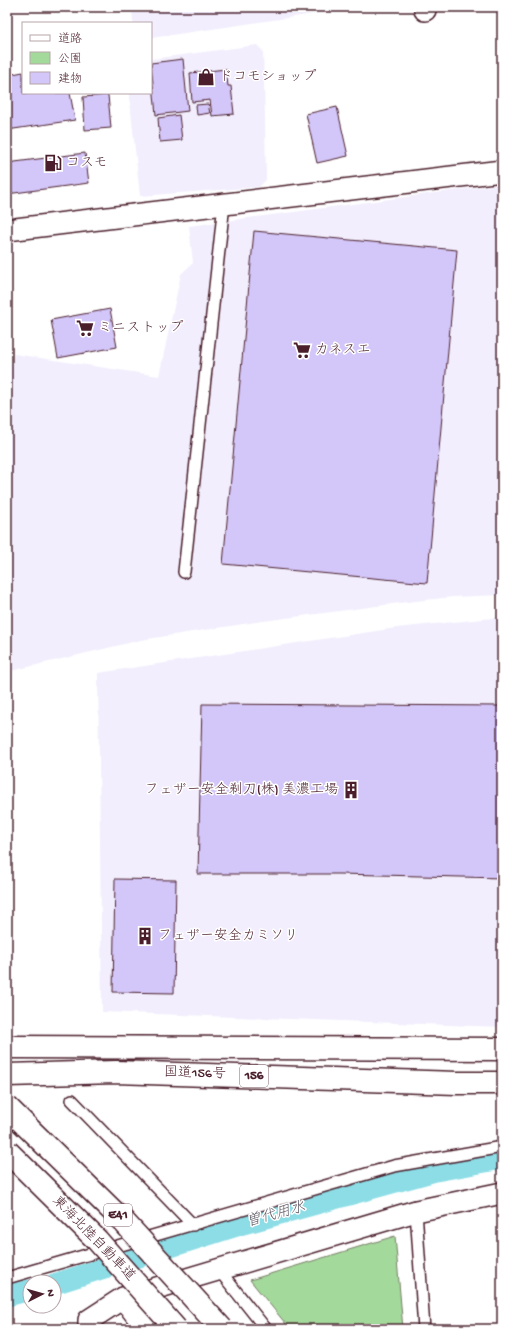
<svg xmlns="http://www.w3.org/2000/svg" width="509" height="1336" font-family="'Gochi Hand','Klee One',sans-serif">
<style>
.built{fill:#f2eefd}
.green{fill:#a4d99c;stroke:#777c64}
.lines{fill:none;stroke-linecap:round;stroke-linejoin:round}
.canal{stroke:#8cdde6;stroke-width:21}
.building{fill:#d3c6f8;stroke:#4a1f2b}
.lane-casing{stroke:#4a1f2b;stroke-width:14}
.street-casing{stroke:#4a1f2b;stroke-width:24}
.highway-casing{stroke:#4a1f2b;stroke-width:25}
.lane{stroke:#fff;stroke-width:11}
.street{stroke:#fff;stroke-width:21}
.highway{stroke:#fff;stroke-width:22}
.highway-bridge-casing{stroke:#4a1f2b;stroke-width:25;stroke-linecap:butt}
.highway-bridge{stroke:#fff;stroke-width:22}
.labels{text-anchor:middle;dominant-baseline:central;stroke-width:3;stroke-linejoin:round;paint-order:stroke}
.shield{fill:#fff;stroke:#80626b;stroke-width:1}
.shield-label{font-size:13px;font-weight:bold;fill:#4a1f2b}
.poi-label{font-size:14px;fill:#4a1f2b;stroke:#fff;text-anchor:start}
.street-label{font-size:14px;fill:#4a1f2b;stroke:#fff}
.water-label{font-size:15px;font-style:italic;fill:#5e5863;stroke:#fff}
</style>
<rect width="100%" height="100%" fill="#fff"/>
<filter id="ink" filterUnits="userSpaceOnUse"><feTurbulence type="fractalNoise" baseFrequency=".025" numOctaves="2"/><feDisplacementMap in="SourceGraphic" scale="8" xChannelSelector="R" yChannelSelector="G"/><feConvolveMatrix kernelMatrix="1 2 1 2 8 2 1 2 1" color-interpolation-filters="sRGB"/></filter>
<g filter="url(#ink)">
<path class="built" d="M 132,7 L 362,7 L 151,38 L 151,23 L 133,23 Z
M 257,45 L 263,51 L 265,116 L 266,180 L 259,187 L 140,196 L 129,93 L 151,93 L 151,59 Z
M 502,184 L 502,595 L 452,597 L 407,602 L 256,622 L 141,640 L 7,672 L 7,374 L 10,374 L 14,354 L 159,376 L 181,274 L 193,263 L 189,226 Z
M 502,617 L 502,1027 L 102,1012 L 98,673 L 396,628 Z"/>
<path class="green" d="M 395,1236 L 403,1329 L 290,1329 L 250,1280 Z"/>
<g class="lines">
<path class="canal" d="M 54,1284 L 240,1225 L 436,1171 L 502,1159
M 7,1296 L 30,1290"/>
</g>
<path class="building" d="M 183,59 L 188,111 L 156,115 L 151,63 Z
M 226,69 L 228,86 L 231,86 L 234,114 L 212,116 L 210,100 L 192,102 L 190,73 Z
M 23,72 L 23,93 L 70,93 L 75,120 L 7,130 L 7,75 Z
M 108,95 L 111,128 L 85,130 L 83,97 Z
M 208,104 L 210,113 L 197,115 L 196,105 Z
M 337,107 L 348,156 L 317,163 L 306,114 Z
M 179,115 L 182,140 L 160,142 L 158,118 Z
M 85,153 L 89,183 L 7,194 L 7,163 Z
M 254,231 L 457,250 L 427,583 L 223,564 Z
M 110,309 L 117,347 L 58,358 L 51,320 Z
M 202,704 L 502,706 L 502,878 L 339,874 L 198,874 Z
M 115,879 L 176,880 L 174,993 L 113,992 Z"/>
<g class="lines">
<g class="lane-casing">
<path id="lane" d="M 184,572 L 224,204
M 72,1100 L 193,1225
M 416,1211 L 424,1329
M 219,1270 L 266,1329
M 7,1278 L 394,1166 L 502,1147"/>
</g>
<g class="street-casing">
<path id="street" d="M 425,7 L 425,10
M 7,230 L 502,171
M 123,1298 L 147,1329
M 89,1329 L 89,1320 L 123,1298 L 416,1211 L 502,1193"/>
</g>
<g class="highway-casing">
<path id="highway" d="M 7,1047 L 502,1049
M 7,1075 L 116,1072 L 457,1083 L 502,1083"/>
</g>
<use href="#lane" class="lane"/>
<use href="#street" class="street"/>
<use href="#highway" class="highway"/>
<g class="highway-bridge-casing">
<path id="highway-bridge" d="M 7,1107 L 124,1222 L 222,1329
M 7,1151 L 97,1240 L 176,1329"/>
</g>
<use href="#highway-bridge" class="highway-bridge"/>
</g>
</g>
<defs>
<g id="shop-bare" transform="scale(1.38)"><path d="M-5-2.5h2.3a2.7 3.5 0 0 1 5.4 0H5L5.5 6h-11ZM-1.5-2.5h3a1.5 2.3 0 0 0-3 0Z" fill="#4a1f2b" stroke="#fff" stroke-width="2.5" paint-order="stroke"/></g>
<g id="fuel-bare" transform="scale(1.38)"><path d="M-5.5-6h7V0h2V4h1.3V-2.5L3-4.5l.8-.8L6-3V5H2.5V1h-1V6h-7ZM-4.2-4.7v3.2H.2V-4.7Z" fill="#4a1f2b" stroke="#fff" stroke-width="2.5" paint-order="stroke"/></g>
<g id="supermarket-bare" transform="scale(1.38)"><path d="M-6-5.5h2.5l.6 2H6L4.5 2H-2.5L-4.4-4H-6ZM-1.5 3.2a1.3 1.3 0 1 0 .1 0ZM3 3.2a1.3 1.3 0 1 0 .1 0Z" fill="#4a1f2b" stroke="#fff" stroke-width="2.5" paint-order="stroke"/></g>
<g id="building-bare" transform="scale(1.38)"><path d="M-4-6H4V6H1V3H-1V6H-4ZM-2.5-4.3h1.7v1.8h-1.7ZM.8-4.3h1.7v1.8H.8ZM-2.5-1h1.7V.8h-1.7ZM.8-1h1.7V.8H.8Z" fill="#4a1f2b" stroke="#fff" stroke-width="2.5" paint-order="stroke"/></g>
</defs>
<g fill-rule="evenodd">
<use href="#shop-bare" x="206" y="77"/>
<use href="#fuel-bare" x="53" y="163"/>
<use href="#supermarket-bare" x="85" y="328"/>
<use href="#supermarket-bare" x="302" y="350"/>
<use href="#building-bare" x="351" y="790"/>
<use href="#building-bare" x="145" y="936"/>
</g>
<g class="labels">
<g class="shield">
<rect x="240" y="1065" width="28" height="22" rx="3"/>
<rect x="104" y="1204" width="28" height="22" rx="3"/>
</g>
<g class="shield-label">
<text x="254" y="1076">156</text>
<text x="118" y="1215">E41</text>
</g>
<g class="poi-label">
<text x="219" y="77">ドコモショップ</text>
<text x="66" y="163">コスモ</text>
<text x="98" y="328">ミニストップ</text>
<text x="315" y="350">カネスエ</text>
<text x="338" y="790" text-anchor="end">フェザー安全剃刀(株) 美濃工場</text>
<text x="158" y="936">フェザー安全カミソリ</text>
</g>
<g class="street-label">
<text transform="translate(195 1074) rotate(2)">国道156号</text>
<text transform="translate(93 1239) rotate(46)">東海北陸自動車道</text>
</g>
<g class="water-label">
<text transform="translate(276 1215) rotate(-15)">曽代用水</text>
</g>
</g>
<rect width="509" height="1336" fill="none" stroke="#fff" stroke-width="24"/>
<rect x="12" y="12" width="485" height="1312" fill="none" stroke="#4a1f2b" stroke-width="1.5" filter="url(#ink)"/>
<rect x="22" y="22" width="130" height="72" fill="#ffffff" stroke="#b7a5aa"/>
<rect x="30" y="35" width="20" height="6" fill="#ffffff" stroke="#b7a5aa"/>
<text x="58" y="42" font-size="12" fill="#4a1f2b">道路</text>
<rect x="30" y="52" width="20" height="12" fill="#a4d99c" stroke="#b7a5aa"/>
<text x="58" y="62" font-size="12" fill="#4a1f2b">公園</text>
<rect x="30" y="72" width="20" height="12" fill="#d3c6f8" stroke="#b7a5aa"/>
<text x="58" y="82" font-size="12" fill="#4a1f2b">建物</text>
<g transform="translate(42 1294) rotate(84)"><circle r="19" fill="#ffffff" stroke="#b7a5aa"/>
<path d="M0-3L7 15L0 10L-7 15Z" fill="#4a1f2b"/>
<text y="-6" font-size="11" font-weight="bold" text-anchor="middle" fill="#4a1f2b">N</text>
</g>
</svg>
